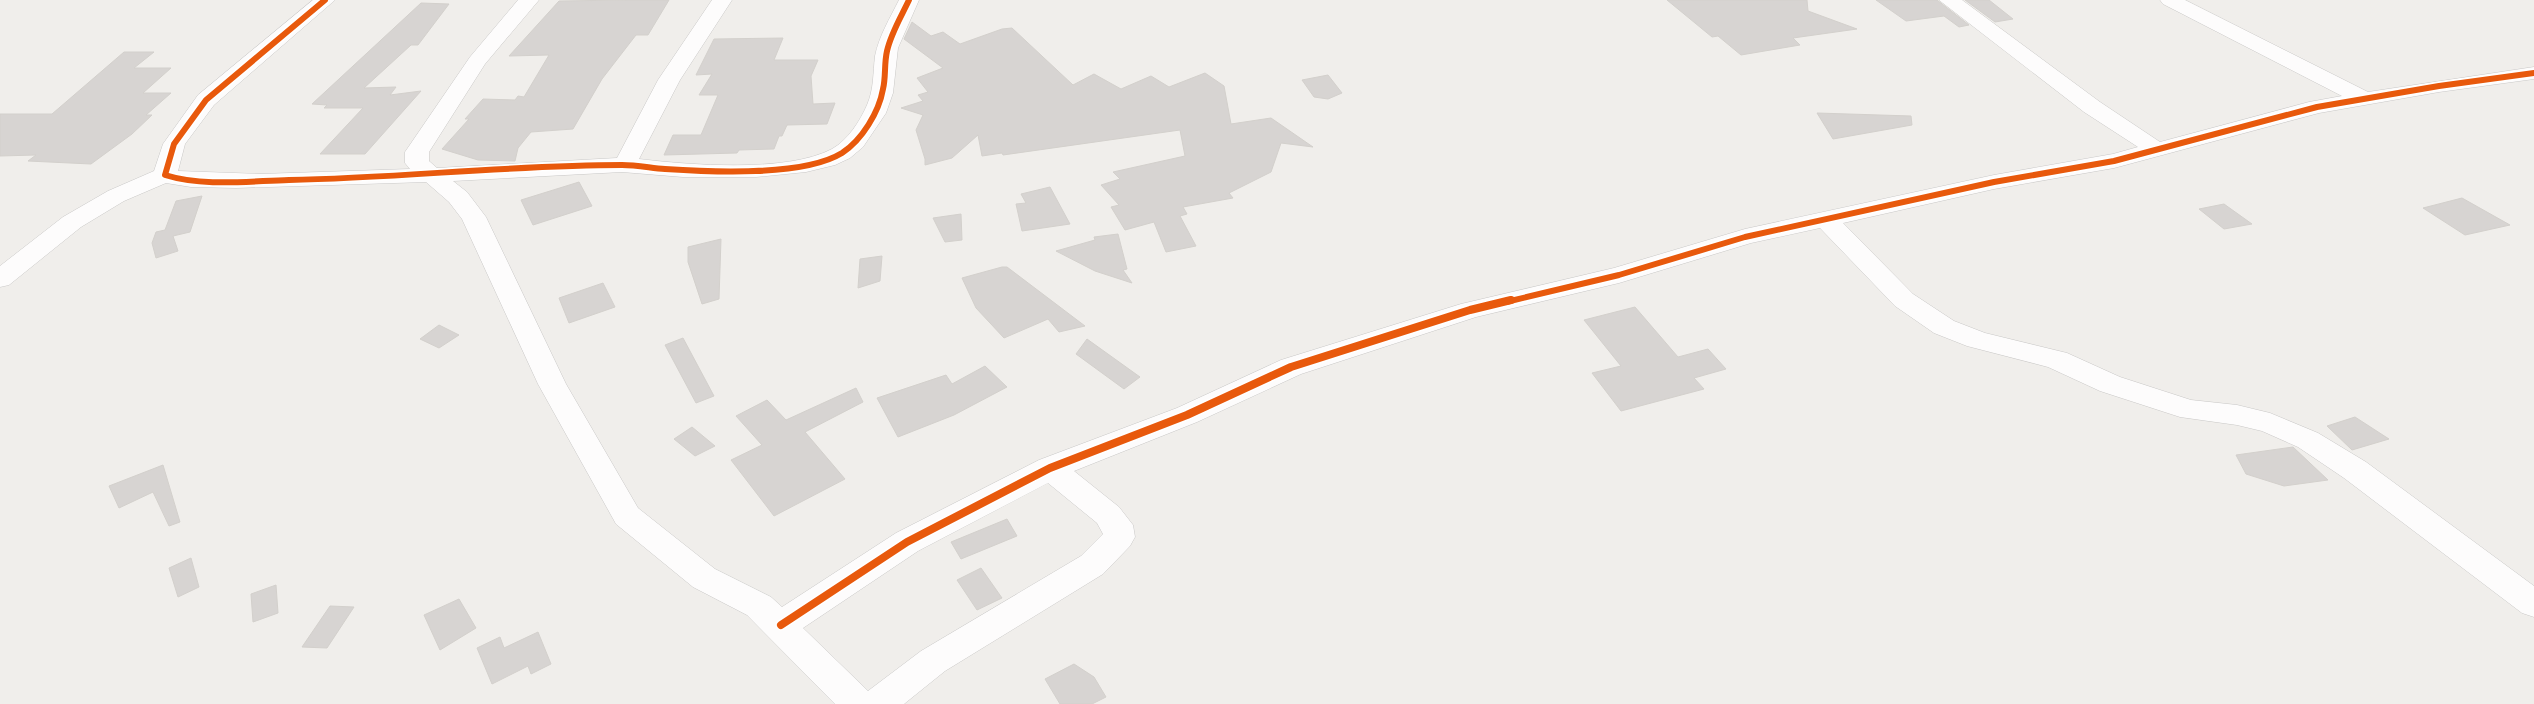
<svg xmlns="http://www.w3.org/2000/svg" width="2534" height="704" font-family="Karla,sans-serif">
<style>
.building{fill:#d7d4d2;stroke:#d3d0cc}
.lines{fill:none;stroke-linecap:round;stroke-linejoin:round}
.minor-casing{stroke:#c9c8c7;stroke-width:1}
.minor{fill:#fdfcfc;fill-rule:evenodd}
.cycleway-far1-casing{stroke:#fff;stroke-width:9}
.cycleway-casing{stroke:#fff;stroke-width:11}
.cycleway-far1{stroke:#e8590c;stroke-width:6}
.cycleway{stroke:#e8590c;stroke-width:8}
</style>
<rect width="100%" height="100%" fill="#f0eeeb"/>
<path class="building" d="M 627,0 L 669,0 L 648,35 L 636,35 L 602,79 L 573,129 L 531,132 L 518,148 L 515,161 L 478,160 L 442,149 L 469,119 L 465,119 L 483,99 L 515,100 L 518,96 L 524,97 L 549,55 L 509,56 L 559,1 Z
M 1667,0 L 1807,0 L 1808,11 L 1857,29 L 1793,38 L 1800,45 L 1741,55 L 1718,36 L 1712,37 Z
M 1876,0 L 1937,0 L 1969,25 L 1959,27 L 1944,16 L 1906,21 Z
M 1965,0 L 1989,0 L 2013,19 L 1995,22 Z
M 421,3 L 449,4 L 418,45 L 411,45 L 364,88 L 396,87 L 390,95 L 421,91 L 365,154 L 320,154 L 363,108 L 324,108 L 327,105 L 312,104 Z
M 912,22 L 931,36 L 943,32 L 960,44 L 1002,29 L 1012,28 L 1073,85 L 1094,74 L 1121,89 L 1151,76 L 1169,87 L 1205,73 L 1224,86 L 1231,124 L 1271,118 L 1313,147 L 1281,143 L 1271,172 L 1229,193 L 1233,198 L 1183,207 L 1187,214 L 1180,216 L 1196,246 L 1166,252 L 1154,222 L 1125,230 L 1111,207 L 1119,205 L 1101,185 L 1120,179 L 1113,172 L 1185,156 L 1180,130 L 1003,155 L 1002,153 L 982,156 L 978,135 L 952,158 L 925,165 L 925,159 L 916,130 L 923,115 L 901,108 L 923,101 L 918,95 L 928,92 L 917,78 L 943,68 L 904,39 Z
M 783,38 L 774,60 L 818,60 L 811,76 L 813,104 L 835,103 L 827,124 L 787,125 L 782,136 L 779,136 L 774,149 L 739,150 L 737,153 L 664,155 L 673,135 L 701,135 L 718,95 L 699,95 L 712,74 L 696,75 L 714,39 Z
M 124,52 L 154,52 L 134,68 L 171,68 L 143,93 L 171,93 L 146,115 L 152,115 L 132,134 L 91,164 L 28,161 L 36,155 L 0,156 L 0,114 L 52,114 Z
M 1328,75 L 1342,93 L 1328,99 L 1314,97 L 1302,80 Z
M 1817,113 L 1911,116 L 1912,125 L 1833,139 Z
M 579,182 L 592,206 L 533,225 L 521,200 Z
M 1050,187 L 1070,224 L 1022,231 L 1016,204 L 1026,203 L 1021,194 Z
M 202,196 L 190,232 L 173,236 L 178,251 L 156,258 L 152,243 L 156,232 L 165,230 L 176,201 Z
M 2462,198 L 2510,225 L 2465,235 L 2423,208 Z
M 2224,204 L 2252,224 L 2224,229 L 2199,209 Z
M 961,214 L 962,240 L 945,242 L 933,218 Z
M 1118,234 L 1127,269 L 1123,270 L 1132,283 L 1095,271 L 1056,251 L 1095,240 L 1094,237 Z
M 721,239 L 719,299 L 702,304 L 688,262 L 688,247 Z
M 882,256 L 880,281 L 858,288 L 860,259 Z
M 1002,267 L 1007,267 L 1085,326 L 1059,332 L 1048,319 L 1004,338 L 976,308 L 962,278 Z
M 603,283 L 615,307 L 569,323 L 559,298 Z
M 1635,307 L 1678,357 L 1708,349 L 1726,369 L 1694,378 L 1704,389 L 1621,411 L 1592,373 L 1621,366 L 1584,320 Z
M 439,325 L 459,335 L 439,348 L 420,339 Z
M 683,338 L 714,396 L 696,403 L 665,345 Z
M 1087,339 L 1140,377 L 1124,389 L 1076,354 Z
M 985,366 L 1007,387 L 954,415 L 898,437 L 877,398 L 946,375 L 952,384 Z
M 856,388 L 863,402 L 805,432 L 845,479 L 774,516 L 731,460 L 762,445 L 736,416 L 767,400 L 786,420 Z
M 2355,417 L 2389,439 L 2352,450 L 2327,426 Z
M 692,427 L 715,446 L 695,456 L 674,439 Z
M 2293,447 L 2328,480 L 2284,486 L 2246,474 L 2236,455 Z
M 163,465 L 180,522 L 169,526 L 153,492 L 119,508 L 109,486 Z
M 1007,519 L 1017,536 L 961,559 L 951,542 Z
M 191,558 L 199,587 L 178,597 L 169,568 Z
M 981,568 L 1002,598 L 977,610 L 957,580 Z
M 276,585 L 278,613 L 253,622 L 251,594 Z
M 459,599 L 476,628 L 440,650 L 424,615 Z
M 330,606 L 354,607 L 327,648 L 302,647 Z
M 538,632 L 551,664 L 531,674 L 528,666 L 492,684 L 477,648 L 500,637 L 504,648 Z
M 1074,664 L 1094,677 L 1106,697 L 1092,704 L 1060,704 L 1045,679 Z"/>
<g class="lines">
<g class="minor-casing">
<path id="minor" d="M 313,0 L 335,0 L 214,105 L 185,144 L 178,171 L 260,174 L 410,169 L 405,163 L 405,152 L 470,57 L 518,0 L 539,0 L 485,64 L 429,152 L 429,161 L 437,168 L 617,158 L 658,80 L 712,0 L 732,0 L 680,80 L 639,159 C 689,165 787,173 832,149 C 848,140 860,121 867,105 C 874,89 873,73 875,56 C 879,36 890,18 899,0 L 919,0 L 898,48 L 893,93 L 886,113 L 863,147 L 850,158 L 835,165 L 806,172 L 756,177 L 683,177 L 622,172 L 453,181 L 467,192 L 486,217 L 566,384 L 638,508 L 715,569 L 771,597 L 782,607 L 896,533 L 1039,460 L 1177,408 L 1281,360 L 1461,304 L 1614,268 L 1745,229 L 1994,175 L 2113,154 L 2138,147 L 2084,112 L 1939,0 L 1962,0 L 2100,102 L 2160,142 L 2309,102 L 2342,96 L 2163,4 L 2160,0 L 2185,0 L 2368,92 L 2534,67 L 2534,79 L 2439,92 L 2319,113 L 2114,168 L 1994,189 L 1843,223 L 1913,294 L 1954,321 L 1985,333 L 2067,353 L 2120,377 L 2191,400 L 2237,405 L 2270,413 L 2318,433 L 2366,462 L 2534,586 L 2534,617 L 2522,613 L 2344,478 L 2298,447 L 2262,431 L 2237,425 L 2180,417 L 2100,391 L 2048,367 L 1967,346 L 1934,333 L 1895,306 L 1820,228 L 1751,243 L 1619,283 L 1476,317 L 1301,374 L 1197,422 L 1074,471 L 1119,507 L 1133,525 L 1135,537 L 1130,546 L 1103,574 L 945,671 L 904,704 L 835,704 L 747,615 L 693,587 L 616,524 L 538,384 L 462,219 L 449,202 L 426,182 L 236,188 L 191,187 L 166,183 L 124,201 L 81,227 L 9,285 L 0,287 L 0,266 L 63,217 L 108,191 L 154,171 L 163,144 L 198,95 ZM 1048,483 L 1097,523 L 1103,534 L 1081,556 L 921,651 L 868,691 L 803,628 L 918,551 Z"/>
</g>
<use href="#minor" class="minor"/>
<g class="cycleway-far1-casing">
<path id="cycleway-far1" d="M 325,0 L 206,100 L 174,144 L 165,175 C 203,187 249,181 289,180 C 400,178 511,165 622,165 C 637,165 651,168 665,169 C 710,172 803,177 842,153 C 862,140 879,112 883,89 C 886,77 884,64 887,51 C 891,33 901,17 909,0
M 1506,302 L 1619,275 L 1745,237 L 1994,182 L 2114,161 L 2317,107 L 2439,86 L 2534,73"/>
</g>
<g class="cycleway-casing">
<path id="cycleway" d="M 781,625 L 907,542 L 1050,468 L 1187,415 L 1291,367 L 1470,310 L 1511,300"/>
</g>
<use href="#cycleway-far1" class="cycleway-far1"/>
<use href="#cycleway" class="cycleway"/>
</g>
</svg>
